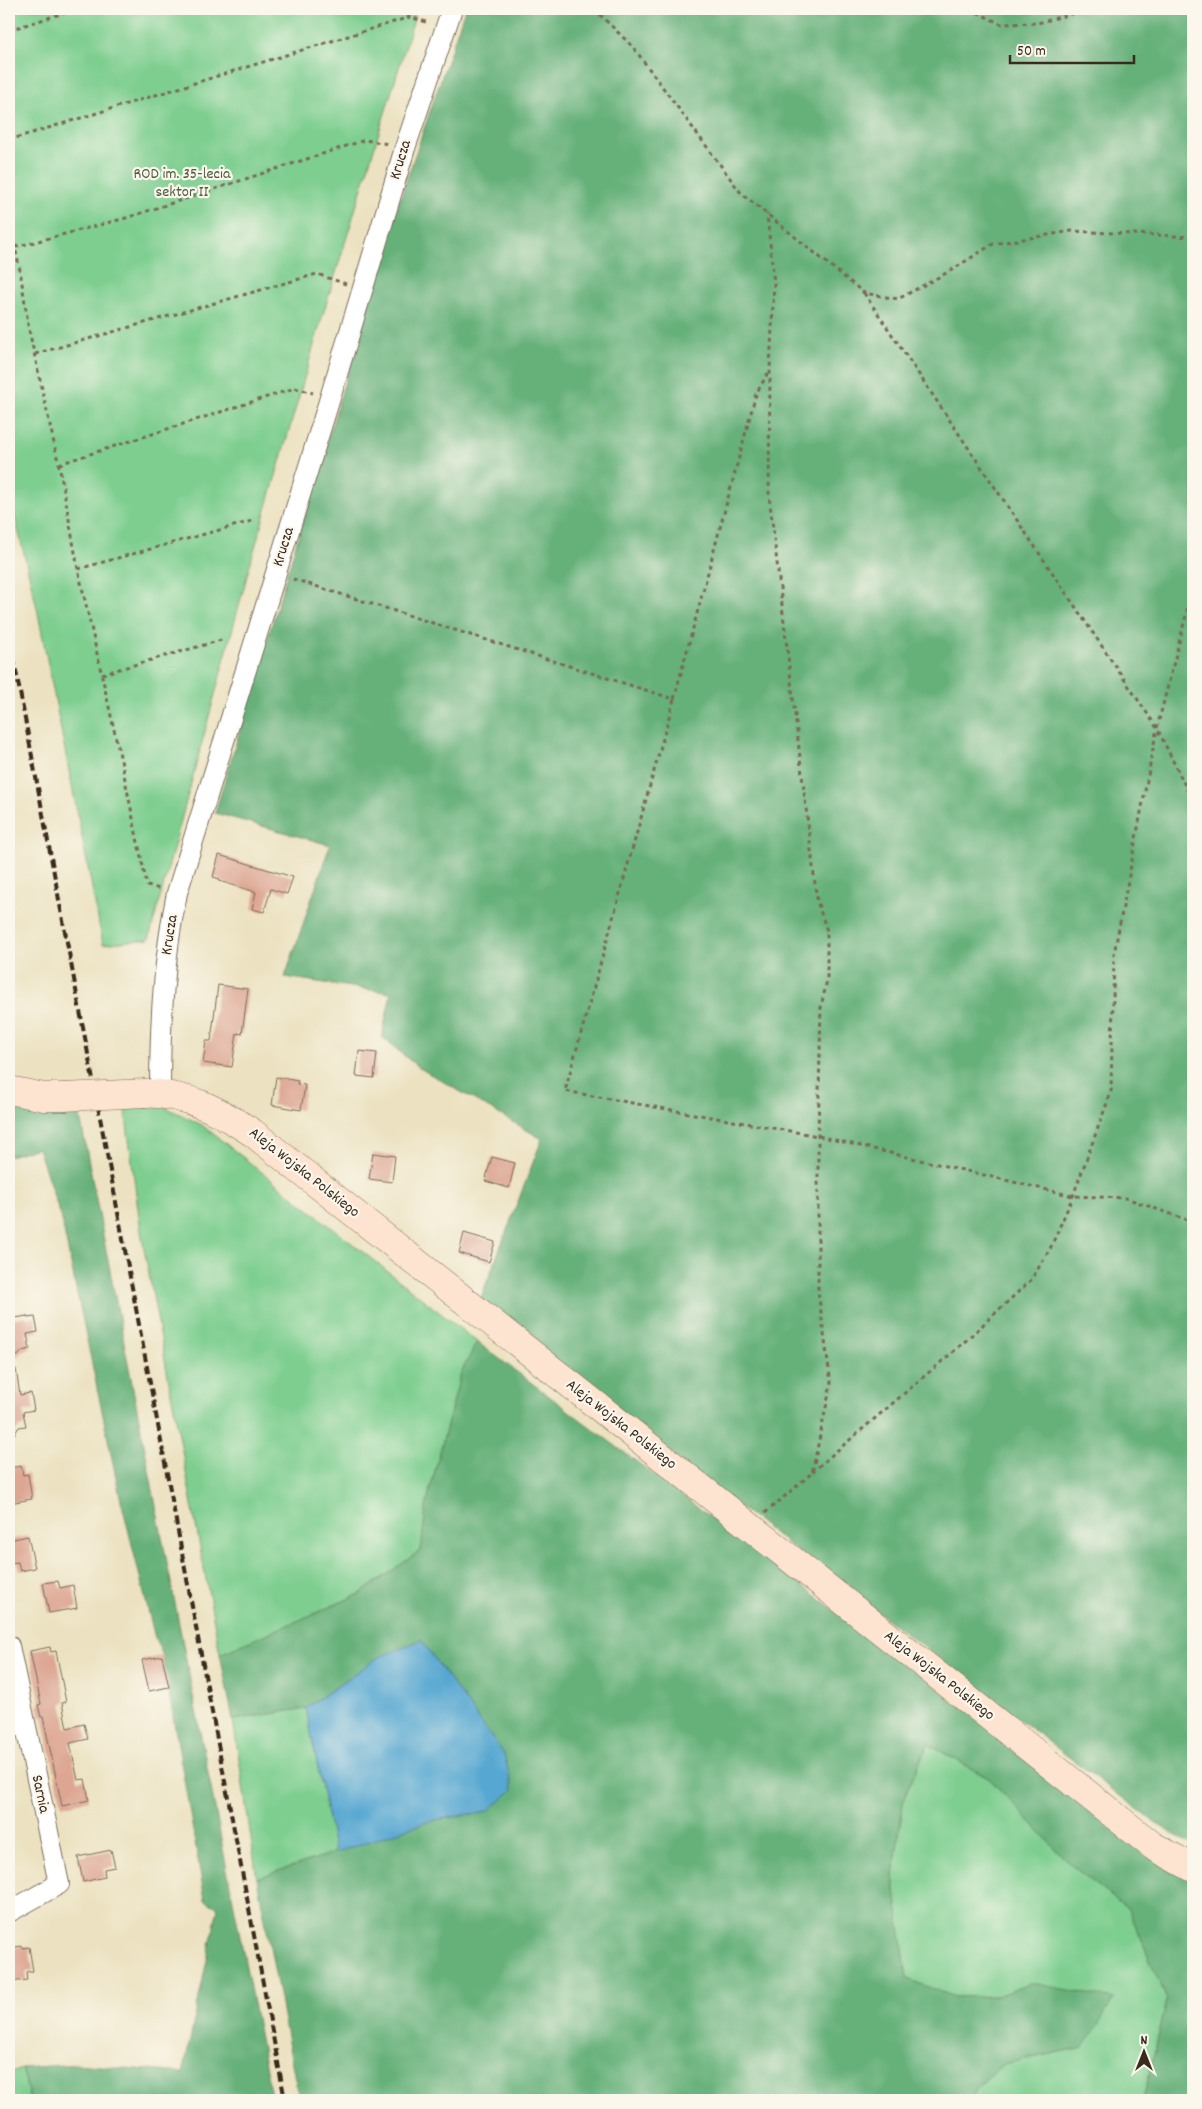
<svg xmlns="http://www.w3.org/2000/svg" width="1202" height="2109" font-family="Dekko,sans-serif">
<style>
.green{fill:#7dce8f;stroke:#5c7c56}
.forest{fill:#66b17a;stroke:#506e4c}
.water{fill:#56a7d1;stroke:#486878}
.building{fill:#dda693}
.lines{fill:none;stroke-linecap:round;stroke-linejoin:round}
.street-casing{stroke:#796a57;stroke-width:22}
.secondary-casing{stroke:#796a57;stroke-width:29}
.path{stroke:#796a57;stroke-width:3;stroke-dasharray:4 4;stroke-linecap:butt}
.street{stroke:#fff;stroke-width:20}
.secondary{stroke:#fde4d1;stroke-width:28}
.rail{stroke:#3b2a1e;stroke-width:4;stroke-dasharray:8 4;stroke-linecap:butt}
.secondary-bridge-casing{stroke:#796a57;stroke-width:29;stroke-linecap:butt}
.secondary-bridge{stroke:#fde4d1;stroke-width:28}
.labels{text-anchor:middle;dominant-baseline:central;stroke-width:4.5;stroke-linejoin:round;paint-order:stroke}
.street-label{font-size:16px;fill:#3b2a1e;stroke:#fbf7ec}
.park-label{font-size:16px;fill:#4f5b40;stroke:#fbf7ec}
</style>
<rect width="100%" height="100%" fill="#fbf7ec"/>
<filter id="ink" filterUnits="userSpaceOnUse"><feTurbulence type="fractalNoise" baseFrequency=".02" numOctaves="2"/><feDisplacementMap in="SourceGraphic" scale="10" xChannelSelector="R" yChannelSelector="G"/><feConvolveMatrix kernelMatrix="1 2 1 2 8 2 1 2 1" color-interpolation-filters="sRGB"/></filter>
<filter id="wash" filterUnits="userSpaceOnUse"><feTurbulence type="fractalNoise" baseFrequency=".0096" numOctaves="4" result="noise"/><feDisplacementMap in="SourceGraphic" scale="20" xChannelSelector="R" yChannelSelector="G"/><feGaussianBlur stdDeviation="1.12" result="paint"/><feColorMatrix in="noise" values="0 0 0 0 0 0 0 0 0 0 0 0 0 0 0 0 0 1.4 0 .05"/><feComposite in="paint" operator="in"/></filter>
<g filter="url(#wash)">
<rect width="100%" height="100%" fill="#ece2c1"/>
<path class="green" d="M 9,9 L 417,9 L 321,321 L 251,561 L 149,939 L 103,944 L 37,608 L 9,492 Z
M 163,1106 L 202,1125 L 477,1342 L 461,1373 L 427,1501 L 421,1550 L 360,1594 L 220,1654 L 141,1232 L 125,1109 Z
M 306,1708 L 335,1853 L 257,1878 L 233,1720 Z
M 928,1744 L 990,1779 L 1070,1864 L 1129,1910 L 1167,2000 L 1143,2100 L 972,2100 L 976,2087 L 1003,2064 L 1084,2047 L 1032,1983 L 997,1996 L 955,1997 L 907,1979 L 893,1877 L 904,1797 Z
M 22,2068 L 30,2100 L 9,2100 L 9,2073 Z"/>
<path class="forest" d="M 465,9 L 1193,9 L 1193,1845 L 1161,1827 L 477,1308 L 542,1139 L 418,1067 L 382,1037 L 391,993 L 285,977 L 330,845 L 215,813 L 399,202 Z
M 9,1101 L 42,1111 L 79,1112 L 272,2100 L 30,2100 L 22,2068 L 77,2064 L 183,2073 L 218,1908 L 205,1900 L 162,1653 L 156,1642 L 120,1496 L 61,1217 L 38,1148 L 9,1156 Z
M 477,1342 L 949,1696 L 1193,1873 L 1193,2100 L 1143,2100 L 1167,2000 L 1129,1910 L 1070,1864 L 990,1779 L 928,1744 L 904,1797 L 893,1876 L 907,1979 L 955,1997 L 997,1996 L 1032,1983 L 1114,1999 L 1084,2047 L 1003,2064 L 977,2087 L 972,2100 L 299,2100 L 257,1878 L 430,1821 L 488,1811 L 377,1658 L 306,1708 L 233,1720 L 220,1654 L 360,1594 L 421,1550 L 427,1501 L 461,1373 Z"/>
<path class="water" d="M 421,1640 L 504,1754 L 513,1790 L 488,1811 L 430,1821 L 335,1853 L 306,1708 L 377,1658 Z"/>
<g id="blocks">
<path class="building" d="M 219,855 L 293,877 L 287,894 L 271,889 L 264,912 L 252,909 L 256,892 L 219,881 L 220,879 L 213,877 Z
M 218,985 L 248,989 L 242,1034 L 237,1033 L 232,1067 L 203,1063 L 206,1041 L 211,1041 Z
M 359,1051 L 377,1053 L 374,1078 L 356,1076 Z
M 276,1077 L 298,1081 L 297,1084 L 305,1085 L 301,1110 L 272,1105 Z
M 373,1153 L 395,1156 L 392,1182 L 369,1179 Z
M 492,1157 L 515,1163 L 509,1188 L 485,1181 Z
M 464,1233 L 495,1242 L 489,1262 L 459,1253 Z
M 27,1316 L 27,1318 L 35,1317 L 38,1332 L 27,1334 L 30,1349 L 22,1351 L 18,1356 L 9,1350 L 9,1319 Z
M 9,1369 L 16,1369 L 20,1395 L 31,1393 L 34,1410 L 23,1412 L 26,1426 L 19,1427 L 9,1442 Z
M 21,1466 L 23,1475 L 28,1474 L 32,1499 L 9,1503 L 9,1468 Z
M 28,1536 L 35,1568 L 20,1571 L 18,1562 L 11,1563 L 9,1540 Z
M 58,1581 L 60,1588 L 73,1585 L 77,1608 L 49,1613 L 43,1583 Z
M 50,1647 L 51,1652 L 56,1651 L 66,1702 L 62,1703 L 67,1728 L 84,1724 L 88,1739 L 70,1743 L 78,1780 L 85,1779 L 89,1800 L 62,1806 L 43,1716 L 41,1717 L 38,1705 L 41,1704 L 30,1651 Z
M 162,1656 L 169,1687 L 149,1691 L 142,1660 Z
M 111,1850 L 115,1867 L 104,1869 L 105,1877 L 83,1882 L 78,1857 Z
M 22,1946 L 22,1948 L 29,1947 L 33,1971 L 26,1972 L 27,1980 L 9,1982 L 9,1948 Z"/>
</g>
</g>
<g filter="url(#ink)">
<use href="#blocks" fill-opacity="0" stroke="#796a57" stroke-width="1"/>
<g class="lines">
<g class="street-casing">
<path id="street" d="M 160,1094 C 160,1025 163,961 177,893 L 330,398 L 405,148 L 452,9
M 9,1646 L 59,1884 L 9,1912"/>
</g>
<g class="secondary-casing">
<path id="secondary" d="M 9,1090 L 44,1097 L 64,1097
M 145,1093 C 190,1095 216,1109 253,1133 L 1153,1846 L 1193,1868"/>
</g>
<path class="path" d="M 594,9 L 633,47 L 741,193 L 864,293 L 898,299 L 950,271 L 993,244 L 1072,231 L 1193,237
M 970,9 L 1001,24 L 1038,23 L 1089,9
M 9,30 L 77,9
M 9,140 L 410,17 L 429,23
M 9,220 L 20,270 L 29,330 L 61,475 L 78,569 L 122,765 L 147,886 L 161,889
M 15,247 L 126,218 L 365,140 L 388,144
M 864,293 L 1157,728 L 1193,802
M 35,354 L 317,274 L 346,284
M 59,464 L 295,388 L 313,393
M 78,569 L 252,521
M 293,579 L 674,699 L 565,1091 L 818,1136 L 1073,1196 L 1126,1198 L 1193,1222
M 102,674 L 225,639
M 674,699 L 756,394 L 769,371
M 812,1472 L 961,1345 L 1031,1280 L 1050,1249 L 1073,1196 L 1111,1092 L 1114,954 L 1157,728 L 1193,588
M 765,1513 L 812,1473 L 831,1384 L 818,1291 L 818,1136 L 821,1007 L 827,980 L 827,931 L 817,901 L 769,495 L 770,369 L 774,283 L 767,214"/>
<use href="#street" class="street"/>
<use href="#secondary" class="secondary"/>
<path class="rail" d="M 9,634 L 285,2100"/>
<g class="secondary-bridge-casing">
<path id="secondary-bridge" d="M 64,1097 L 145,1093"/>
</g>
<use href="#secondary-bridge" class="secondary-bridge"/>
</g>
</g>
<g class="labels">
<g class="street-label">
<text transform="translate(401 160) rotate(-73)">Krucza</text>
<text transform="translate(284 547) rotate(-73)">Krucza</text>
<text transform="translate(170 935) rotate(-81)">Krucza</text>
<text transform="translate(304 1173) rotate(38)">Aleja Wojska Polskiego</text>
<text transform="translate(621 1425) rotate(38)">Aleja Wojska Polskiego</text>
<text transform="translate(939 1676) rotate(38)">Aleja Wojska Polskiego</text>
<text transform="translate(40 1794) rotate(78)">Sarnia</text>
</g>
<g class="park-label">
<text x="182" y="174">ROD im. 35-lecia<tspan x="182" dy="18">sektor II</tspan></text>
</g>
</g>
<rect width="1202" height="2109" fill="none" stroke="#fbf7ec" stroke-width="30"/>
<g transform="translate(1144 2052)" stroke="#fbf7ec" stroke-width="4" paint-order="stroke">
<path d="M0-4L9 19L0 12L-9 19Z" fill="#3b2a1e"/>
<text y="-8" font-size="14" font-weight="bold" text-anchor="middle" fill="#3b2a1e">N</text>
</g>
<path d="M1010 55v8h124v-8" fill="none" stroke="#3b2a1e" stroke-width="2.5"/>
<text x="1017" y="55" font-size="15" fill="#3b2a1e" stroke="#fbf7ec" stroke-width="4" paint-order="stroke">50 m</text>
</svg>
